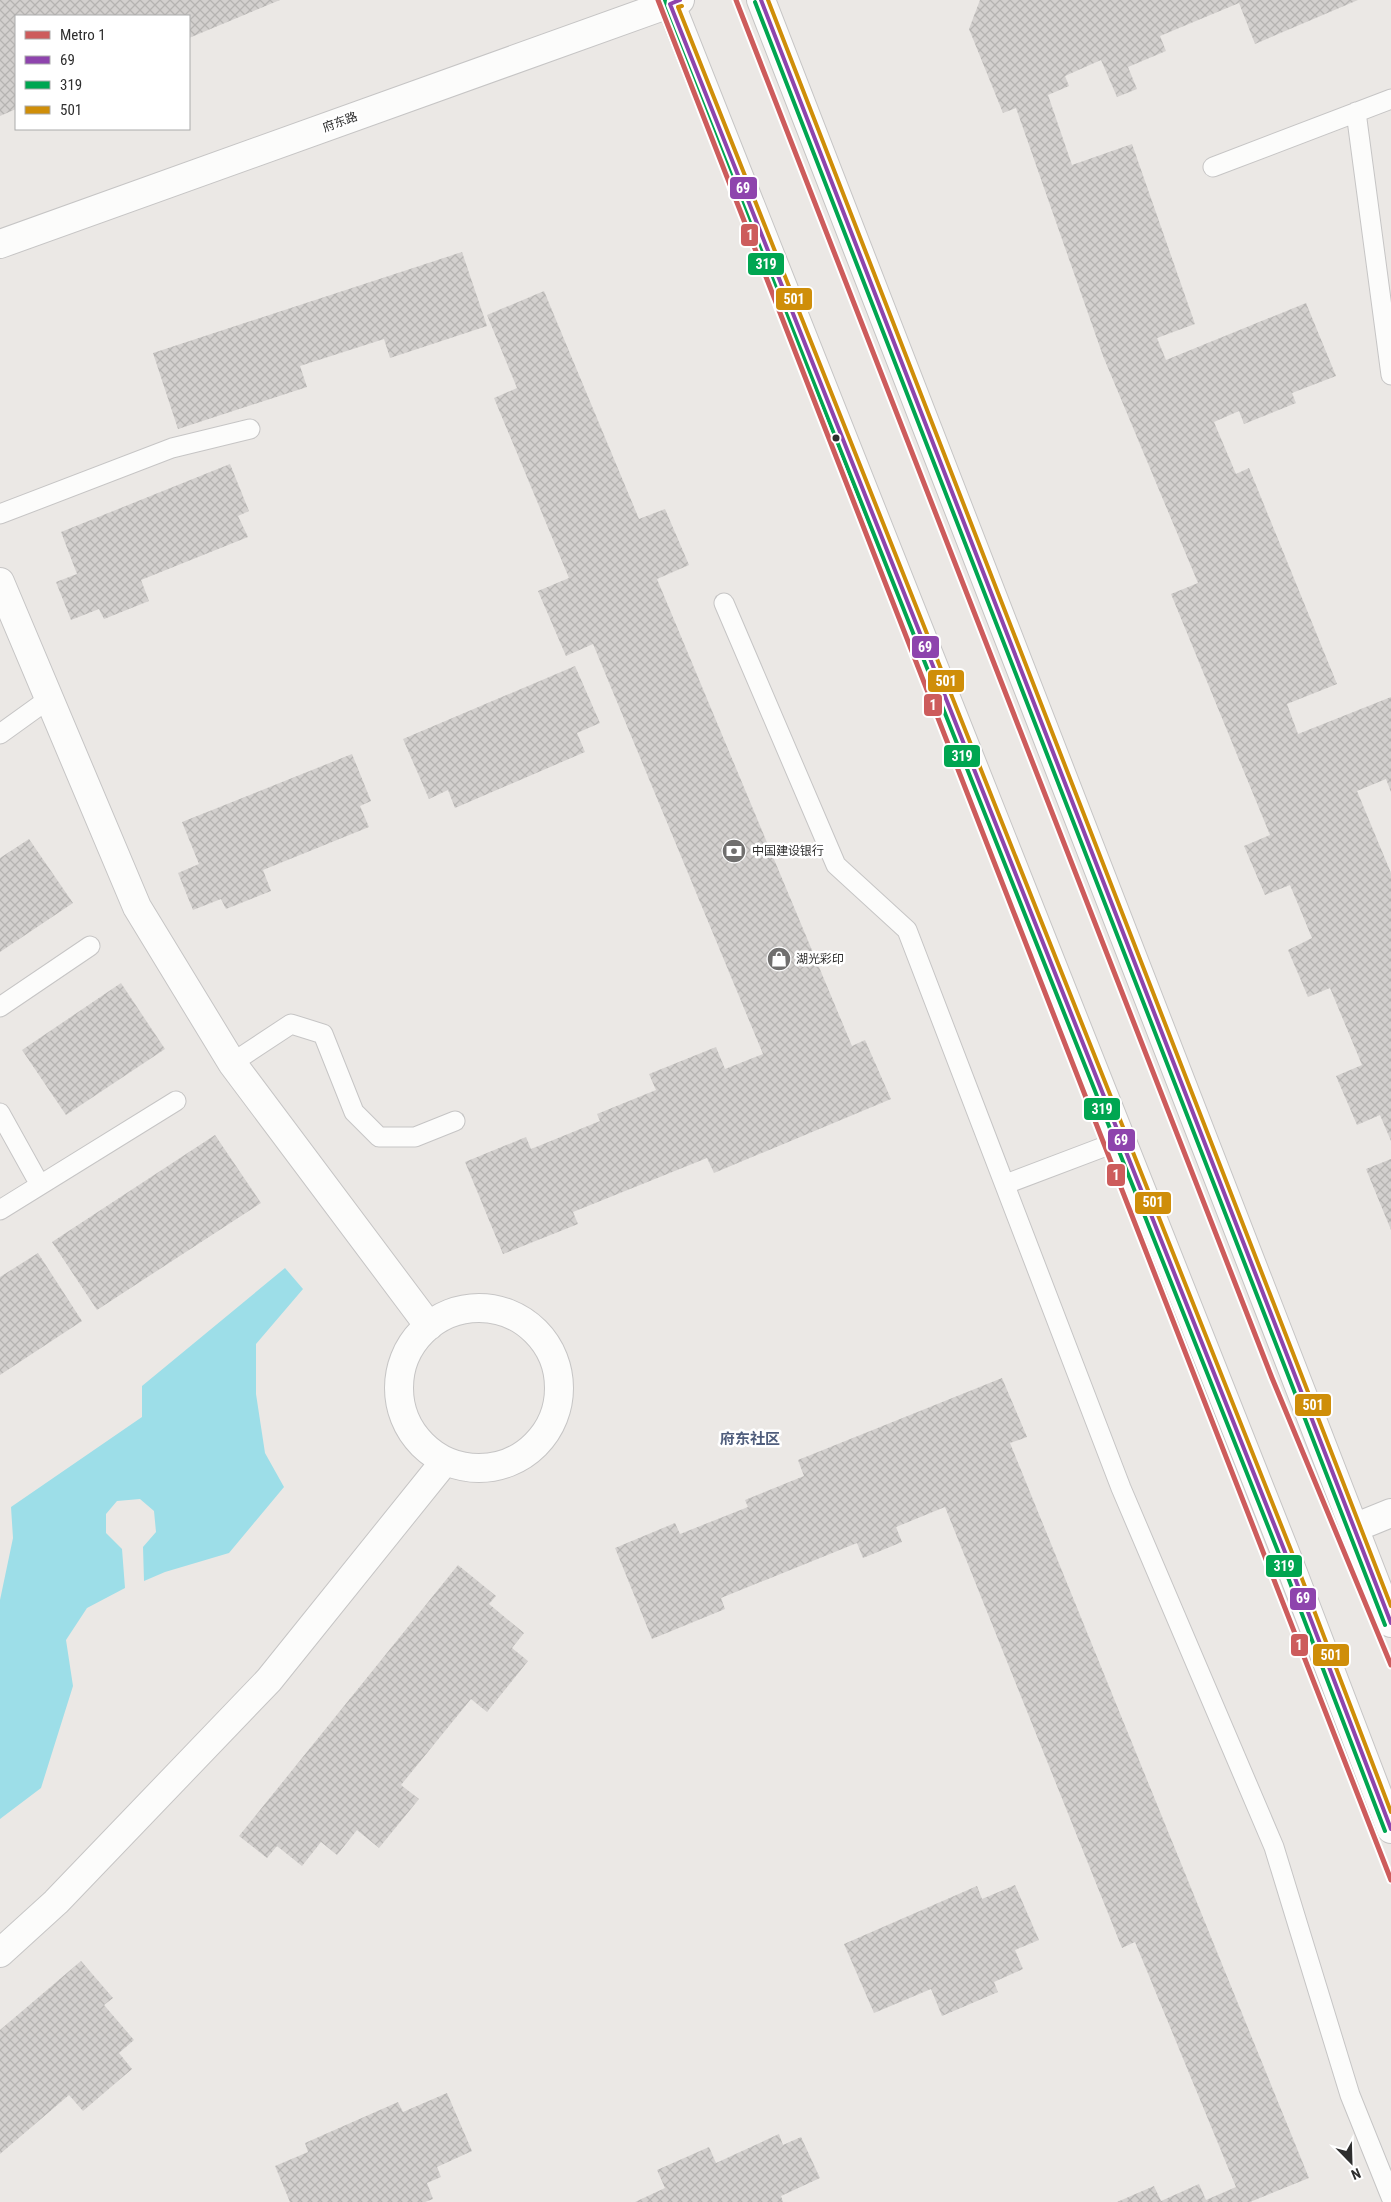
<svg xmlns="http://www.w3.org/2000/svg" width="1391" height="2202" font-family="'Roboto Condensed','Noto Sans SC',sans-serif">
<style>
.water{fill:#9ddee8}
.building{fill:url(#building-cross-hatch)}
.lines{fill:none;stroke-linecap:round;stroke-linejoin:round}
.service-casing{stroke:#c6c5c5;stroke-width:21}
.minor-casing{stroke:#c6c5c5;stroke-width:30}
.tertiary-casing{stroke:#c6c5c5;stroke-width:30}
.secondary-casing{stroke:#c6c5c5;stroke-width:30}
.service{stroke:#fcfcfb;stroke-width:19}
.minor{stroke:#fcfcfb;stroke-width:28}
.tertiary{stroke:#fcfcfb;stroke-width:28}
.secondary{stroke:#fcfcfb;stroke-width:28}
.bus-1-casing{stroke:#fff;stroke-width:8}
.bus-2-casing{stroke:#fff;stroke-width:8}
.bus-3-casing{stroke:#fff;stroke-width:8}
.bus-1{stroke:#8e44ad;stroke-width:4}
.bus-2{stroke:#00a651;stroke-width:4}
.bus-3{stroke:#cf8e09;stroke-width:4}
.metro-1-casing{stroke:#fff;stroke-width:9}
.metro-1{stroke:#cd5c5c;stroke-width:5}
.bus-dot{fill:#2e2e2e;stroke:#fff;stroke-width:2}
.labels{text-anchor:middle;dominant-baseline:central;stroke-width:5;stroke-linejoin:round;paint-order:stroke}
.street-label{font-size:12px;fill:#2e2e2e;stroke:#fff}
.poi-label{font-size:12px;fill:#2e2e2e;stroke:#fff;text-anchor:start}
.quarter-label{font-size:15px;font-weight:bold;fill:#505e7d;stroke:#fff}
.line-badge{stroke:#fff;stroke-width:2}
.badge-label{font-size:14px;text-anchor:middle;font-weight:bold;fill:#fff}
</style>
<defs>
<pattern id="building-cross-hatch" width="8" height="8" patternUnits="userSpaceOnUse" patternTransform="scale(1.25)"><rect width="8" height="8" fill="#d3d0ce"/><path d="M0 0l8 8M0 8l8-8" fill="none" stroke="#b5b3b1"/></pattern>
</defs>
<rect width="100%" height="100%" fill="#ebe8e5"/>
<path class="water" d="M 285,1268 L 303,1289 L 256,1344 L 256,1394 L 265,1453 L 284,1487 L 229,1553 L 165,1572 L 144,1581 L 143,1547 L 156,1532 L 154,1511 L 140,1499 L 117,1501 L 106,1514 L 106,1533 L 122,1549 L 125,1588 L 87,1608 L 66,1640 L 73,1686 L 41,1788 L 0,1819 L 0,1600 L 13,1538 L 11,1507 L 142,1417 L 142,1386 Z"/>
<path class="building" d="M 0,0 L 280,0 L 189,38 L 189,16 L 16,16 L 16,109 L 0,116 Z
M 980,0 L 1358,0 L 1255,44 L 1239,3 L 1160,36 L 1166,51 L 1128,67 L 1137,89 L 1117,97 L 1101,60 L 1065,76 L 1069,86 L 1048,95 L 1072,165 L 1132,144 L 1195,324 L 1157,338 L 1166,360 L 1306,303 L 1336,376 L 1292,393 L 1296,403 L 1244,424 L 1239,411 L 1214,422 L 1236,474 L 1249,468 L 1337,684 L 1287,704 L 1298,734 L 1391,697 L 1391,792 L 1386,779 L 1357,791 L 1391,873 L 1391,1141 L 1380,1115 L 1357,1125 L 1336,1076 L 1362,1065 L 1330,988 L 1308,997 L 1288,950 L 1312,938 L 1290,885 L 1265,895 L 1244,846 L 1270,835 L 1171,594 L 1198,583 L 1103,356 L 1016,108 L 1003,113 L 969,29 Z
M 462,252 L 487,326 L 390,358 L 384,339 L 300,366 L 307,387 L 178,429 L 153,353 Z
M 544,291 L 639,519 L 665,509 L 689,565 L 657,579 L 852,1046 L 865,1040 L 891,1099 L 714,1173 L 707,1158 L 573,1212 L 578,1224 L 503,1254 L 465,1162 L 526,1137 L 531,1149 L 600,1121 L 597,1114 L 656,1090 L 649,1074 L 716,1047 L 725,1069 L 763,1054 L 593,644 L 566,656 L 538,591 L 569,578 L 494,398 L 517,388 L 487,315 Z
M 230,464 L 249,511 L 238,516 L 248,537 L 141,580 L 149,601 L 104,619 L 99,609 L 71,620 L 56,582 L 77,574 L 61,532 Z
M 575,666 L 600,723 L 577,733 L 585,752 L 455,808 L 448,790 L 429,799 L 403,739 Z
M 352,754 L 371,801 L 360,806 L 369,827 L 263,870 L 271,891 L 226,909 L 221,899 L 193,910 L 178,873 L 199,864 L 182,822 Z
M 29,839 L 73,903 L 0,952 L 0,858 Z
M 121,983 L 165,1049 L 66,1115 L 22,1050 Z
M 215,1135 L 261,1203 L 97,1310 L 52,1242 Z
M 1391,1159 L 1391,1230 L 1366,1169 Z
M 38,1253 L 82,1321 L 0,1375 L 0,1277 Z
M 1002,1378 L 1027,1437 L 1010,1443 L 1309,2178 L 1250,2202 L 1117,2202 L 1154,2186 L 1161,2201 L 1199,2184 L 1206,2200 L 1236,2187 L 1135,1942 L 1122,1948 L 945,1507 L 896,1527 L 902,1542 L 863,1558 L 857,1543 L 721,1598 L 725,1609 L 652,1639 L 615,1548 L 675,1523 L 680,1534 L 748,1507 L 745,1500 L 804,1476 L 798,1460 Z
M 458,1565 L 496,1596 L 489,1604 L 524,1633 L 512,1648 L 528,1661 L 487,1712 L 471,1699 L 401,1785 L 419,1799 L 379,1848 L 357,1830 L 337,1855 L 321,1842 L 302,1866 L 277,1846 L 267,1858 L 239,1836 Z
M 1015,1885 L 1039,1940 L 1015,1950 L 1023,1969 L 994,1982 L 998,1992 L 942,2016 L 931,1989 L 874,2013 L 844,1944 L 977,1886 L 982,1899 Z
M 81,1961 L 113,1998 L 104,2005 L 134,2040 L 119,2053 L 132,2069 L 83,2111 L 69,2095 L 0,2154 L 0,2030 Z
M 447,2093 L 472,2151 L 437,2167 L 441,2177 L 427,2183 L 433,2199 L 425,2202 L 290,2202 L 275,2166 L 308,2152 L 305,2143 L 398,2102 L 403,2112 Z
M 779,2134 L 783,2145 L 801,2137 L 820,2178 L 781,2196 L 783,2202 L 635,2202 L 665,2188 L 657,2170 L 709,2147 L 716,2163 Z"/>
<g class="lines">
<g class="service-casing">
<path id="service" d="M 1356,112 L 1391,375
M 1213,167 L 1391,99
M 0,514 L 172,448 L 250,429
M 724,603 L 836,865 L 907,930 L 1121,1488 L 1274,1847 L 1350,2095 L 1391,2197
M 0,734 L 50,698
M 0,1007 L 90,946
M 232,1063 L 291,1024 L 323,1034 L 354,1112 L 379,1137 L 415,1137 L 455,1121
M 0,1113 L 40,1185
M 1006,1184 L 1122,1140
M 0,1210 L 176,1101"/>
</g>
<g class="minor-casing">
<path id="minor" d="M 0,582 L 137,907 L 232,1063 L 429,1326
M399 1388a80 80 0 1 1 160 0a80 80 0 1 1-160 0Z
M 0,1953 L 56,1902 L 269,1680 L 445,1461"/>
</g>
<g class="tertiary-casing">
<path id="tertiary" d="M 0,244 L 680,0
M 1354,1528 L 1391,1513"/>
</g>
<g class="secondary-casing">
<path id="secondary" d="M 669,0 L 1285,1552 L 1391,1829
M 761,0 L 1391,1623"/>
</g>
<use href="#service" class="service"/>
<use href="#minor" class="minor"/>
<use href="#tertiary" class="tertiary"/>
<use href="#secondary" class="secondary"/>
<g class="bus-1-casing">
<path id="bus-1" d="M 680,0 L 670,4 L 1285,1552 L 1391,1829
M 761,0 L 1391,1623"/>
</g>
<g class="bus-2-casing">
<path id="bus-2" d="M 665,0 L 664,6 L 1279,1554 L 1385,1831
M 755,2 L 1385,1625"/>
</g>
<g class="bus-3-casing">
<path id="bus-3" d="M 768,0 L 1391,1606
M 682,6 L 678,7 L 1291,1550 L 1391,1812"/>
</g>
<use href="#bus-1" class="bus-1"/>
<use href="#bus-2" class="bus-2"/>
<use href="#bus-3" class="bus-3"/>
<g class="metro-1-casing">
<path id="metro-1" d="M 658,0 L 1391,1880
M 736,0 L 1272,1378 L 1391,1665"/>
</g>
<use href="#metro-1" class="metro-1"/>
</g>
<defs>
<g id="bank-disc" transform="scale(1.25)"><circle r="9.5" fill="#706f6e" stroke="#fff"/><path d="M-6-4H6V4H-6ZM0-2.3a2.3 2.3 0 1 0 0 4.6a2.3 2.3 0 1 0 0-4.6Z" fill="#fff"/></g>
<g id="shop-disc" transform="scale(1.25)"><circle r="9.5" fill="#706f6e" stroke="#fff"/><path d="M-5-2.5h2.3a2.7 3.5 0 0 1 5.4 0H5L5.5 6h-11ZM-1.5-2.5h3a1.5 2.3 0 0 0-3 0Z" fill="#fff"/></g>
</defs>
<g fill-rule="evenodd">
<use href="#bank-disc" x="734" y="851"/>
<use href="#shop-disc" x="779" y="959"/>
</g>
<circle class="bus-dot" cx="836" cy="438" r="4.5"/>
<g class="labels">
<g class="street-label">
<text transform="translate(340 122) rotate(-20)">府东路</text>
</g>
<g class="poi-label">
<text x="752" y="851">中国建设银行</text>
<text x="796" y="959">湖光彩印</text>
</g>
<g class="quarter-label">
<text x="750" y="1439">府东社区</text>
</g>
</g>
<g class="line-badge">
<rect x="729" y="176" width="29" height="24" rx="5" fill="#8e44ad"/>
<rect x="740" y="223" width="19" height="24" rx="5" fill="#cd5c5c"/>
<rect x="747" y="252" width="38" height="24" rx="5" fill="#00a651"/>
<rect x="775" y="287" width="38" height="24" rx="5" fill="#cf8e09"/>
<rect x="911" y="635" width="29" height="24" rx="5" fill="#8e44ad"/>
<rect x="927" y="669" width="38" height="24" rx="5" fill="#cf8e09"/>
<rect x="923" y="693" width="20" height="24" rx="5" fill="#cd5c5c"/>
<rect x="943" y="744" width="38" height="24" rx="5" fill="#00a651"/>
<rect x="1083" y="1097" width="38" height="24" rx="5" fill="#00a651"/>
<rect x="1107" y="1128" width="29" height="24" rx="5" fill="#8e44ad"/>
<rect x="1106" y="1163" width="20" height="24" rx="5" fill="#cd5c5c"/>
<rect x="1134" y="1191" width="38" height="24" rx="5" fill="#cf8e09"/>
<rect x="1294" y="1393" width="38" height="24" rx="5" fill="#cf8e09"/>
<rect x="1265" y="1554" width="38" height="24" rx="5" fill="#00a651"/>
<rect x="1289" y="1587" width="28" height="24" rx="5" fill="#8e44ad"/>
<rect x="1290" y="1633" width="19" height="24" rx="5" fill="#cd5c5c"/>
<rect x="1312" y="1643" width="38" height="24" rx="5" fill="#cf8e09"/>
</g>
<g class="badge-label">
<text x="743" y="193">69</text>
<text x="750" y="240">1</text>
<text x="766" y="269">319</text>
<text x="794" y="304">501</text>
<text x="925" y="652">69</text>
<text x="946" y="686">501</text>
<text x="933" y="710">1</text>
<text x="962" y="761">319</text>
<text x="1102" y="1114">319</text>
<text x="1121" y="1145">69</text>
<text x="1116" y="1180">1</text>
<text x="1153" y="1207">501</text>
<text x="1313" y="1410">501</text>
<text x="1284" y="1571">319</text>
<text x="1303" y="1603">69</text>
<text x="1299" y="1650">1</text>
<text x="1331" y="1660">501</text>
</g>
<rect x="15" y="15" width="175" height="115" fill="#ffffff" stroke="#ababab"/>
<rect x="25" y="31" width="25" height="8" fill="#cd5c5c" stroke="#ababab"/>
<text x="60" y="40" font-size="15" fill="#2e2e2e">Metro 1</text>
<rect x="25" y="56" width="25" height="8" fill="#8e44ad" stroke="#ababab"/>
<text x="60" y="65" font-size="15" fill="#2e2e2e">69</text>
<rect x="25" y="81" width="25" height="8" fill="#00a651" stroke="#ababab"/>
<text x="60" y="90" font-size="15" fill="#2e2e2e">319</text>
<rect x="25" y="106" width="25" height="8" fill="#cf8e09" stroke="#ababab"/>
<text x="60" y="115" font-size="15" fill="#2e2e2e">501</text>
<g transform="translate(1351 2162) rotate(157)" stroke="#ffffff" stroke-width="4" paint-order="stroke">
<path d="M0-4L9 19L0 12L-9 19Z" fill="#2e2e2e"/>
<text y="-8" font-size="14" font-weight="bold" text-anchor="middle" fill="#2e2e2e">N</text>
</g>
</svg>
